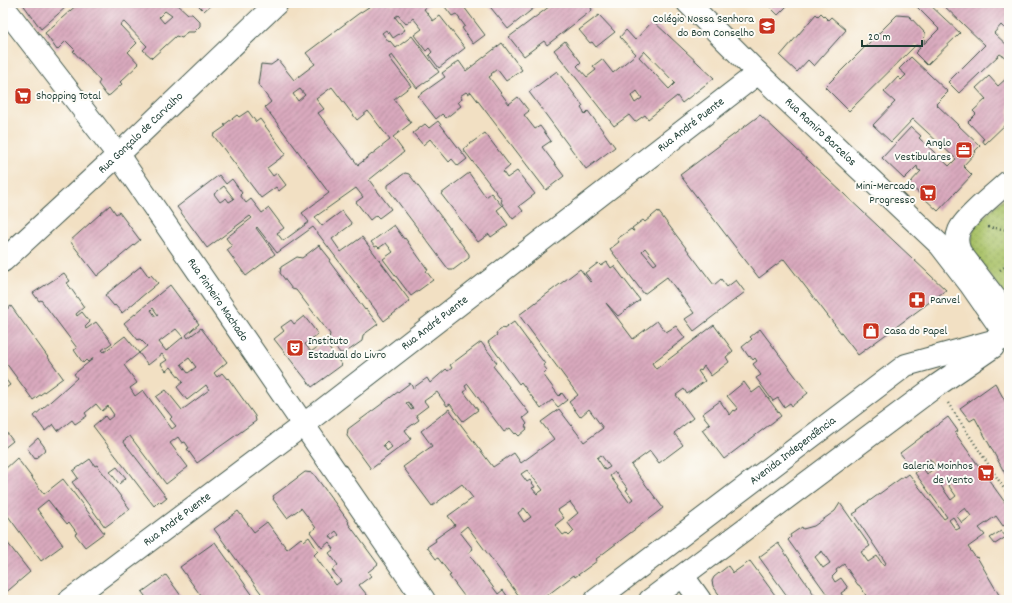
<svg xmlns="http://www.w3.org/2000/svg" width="1012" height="603" font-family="Dekko,sans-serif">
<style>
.park{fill:url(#park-dots);stroke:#647f4d}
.building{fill:url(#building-hatch);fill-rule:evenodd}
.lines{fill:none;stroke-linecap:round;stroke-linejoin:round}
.minor-casing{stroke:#3f5549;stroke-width:24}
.major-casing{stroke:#3f5549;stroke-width:24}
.path{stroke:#3f5549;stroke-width:2.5;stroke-dasharray:1 3;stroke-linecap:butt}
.minor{stroke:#fff;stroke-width:22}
.major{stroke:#fff;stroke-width:22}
.labels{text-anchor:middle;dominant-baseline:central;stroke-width:4;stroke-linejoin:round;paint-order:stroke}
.poi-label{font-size:12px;fill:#1f3d34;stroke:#fdfcf7;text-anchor:end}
.street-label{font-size:12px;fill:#1f3d34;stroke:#fdfcf7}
</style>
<defs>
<pattern id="park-dots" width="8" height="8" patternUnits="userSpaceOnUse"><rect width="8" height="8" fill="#a8c166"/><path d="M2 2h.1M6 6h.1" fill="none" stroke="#889e55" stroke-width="1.8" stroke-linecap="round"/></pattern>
<pattern id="building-hatch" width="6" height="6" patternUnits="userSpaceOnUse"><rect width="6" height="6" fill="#d9a9bd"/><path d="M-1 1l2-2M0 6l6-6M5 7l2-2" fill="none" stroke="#af8b9a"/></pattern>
</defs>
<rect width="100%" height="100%" fill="#fdfcf7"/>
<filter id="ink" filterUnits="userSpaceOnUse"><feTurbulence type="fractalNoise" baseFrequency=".025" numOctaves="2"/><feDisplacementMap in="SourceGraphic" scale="8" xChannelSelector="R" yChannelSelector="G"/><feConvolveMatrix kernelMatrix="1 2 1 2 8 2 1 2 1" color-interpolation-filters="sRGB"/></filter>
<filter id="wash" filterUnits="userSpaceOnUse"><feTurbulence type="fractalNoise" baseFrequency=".012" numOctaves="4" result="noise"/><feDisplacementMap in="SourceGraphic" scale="16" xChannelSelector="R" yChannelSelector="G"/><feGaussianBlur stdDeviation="0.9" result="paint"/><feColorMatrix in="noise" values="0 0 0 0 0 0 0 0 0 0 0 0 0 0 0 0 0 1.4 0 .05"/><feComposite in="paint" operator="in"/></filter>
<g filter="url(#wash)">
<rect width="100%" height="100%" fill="#f2e0c3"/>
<path class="park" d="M 1009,193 L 1009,301 L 970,249 L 974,226 Z"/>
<g id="blocks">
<path class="building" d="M 22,3 L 67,3 L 65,5 L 66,7 L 41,29 Z
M 79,3 L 84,4 L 85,3 L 141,3 L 145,7 L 149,3 L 176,3 L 188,14 L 192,14 L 200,22 L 200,26 L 194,32 L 187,32 L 182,38 L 176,36 L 152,58 L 143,50 L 147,46 L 124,22 L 120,25 L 137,43 L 128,52 L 139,64 L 120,82 L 122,84 L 110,95 L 107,96 L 98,84 L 100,81 L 73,51 L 75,50 L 66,41 L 57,50 L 45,33 ZM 165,11 L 172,16 L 164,23 L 159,17 Z
M 196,3 L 213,3 L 204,11 Z
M 375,3 L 390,3 L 392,6 L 395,3 L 430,3 L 431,4 L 424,9 L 433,21 L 440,16 L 465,48 L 439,68 L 429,55 L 432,52 L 429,48 L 426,51 L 414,35 L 422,29 L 413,18 L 406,24 L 398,15 L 395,17 L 405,30 L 393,38 L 389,32 L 388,33 L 386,30 L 382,33 L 389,42 L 390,41 L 396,48 L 412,36 L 439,72 L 417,88 L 392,55 L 389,57 L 411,86 L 394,99 L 411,123 L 393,137 L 404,152 L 369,180 L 391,209 L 379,218 L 376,215 L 370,220 L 356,202 L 363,197 L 356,188 L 315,217 L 322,226 L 342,211 L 352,224 L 332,239 L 341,252 L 362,237 L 410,301 L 384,321 L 313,227 L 277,253 L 257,227 L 256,228 L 275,254 L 246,276 L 227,250 L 232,246 L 226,238 L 252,218 L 250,216 L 207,248 L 177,207 L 219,175 L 226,184 L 232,179 L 242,193 L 240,195 L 246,203 L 251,199 L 262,213 L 269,208 L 284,228 L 277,233 L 283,241 L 309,222 L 302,213 L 329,193 L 265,107 L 271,102 L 258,84 L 261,64 L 271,65 L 278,60 L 294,80 L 315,64 L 306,53 L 358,14 ZM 332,87 L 357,120 L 368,111 L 390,140 L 358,165 L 318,113 L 324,109 L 316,99 ZM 300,89 L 305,95 L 298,101 L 293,94 ZM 224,186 L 234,199 L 229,202 L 226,198 L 220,202 L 214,194 Z
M 442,3 L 461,3 L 485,35 L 473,44 L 462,28 L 465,26 L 456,14 L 452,16 Z
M 487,3 L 540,3 L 508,29 Z
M 554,3 L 598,3 L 591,8 L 592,10 L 547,45 L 544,41 L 524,56 L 509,37 Z
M 766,3 L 790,3 L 778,15 Z
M 913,3 L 928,3 L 960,33 L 927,65 L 915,53 L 920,48 L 916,45 L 849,111 L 825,87 L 897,15 L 909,16 L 925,33 L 924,44 L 939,29 Z
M 941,3 L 1006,3 L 1009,6 L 1009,33 L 1001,25 L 994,33 L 1009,47 L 1009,58 L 1008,59 L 1000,54 L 959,93 L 948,82 L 985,45 Z
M 821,13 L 828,20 L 831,17 L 846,30 L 814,66 L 808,60 L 797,72 L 780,56 L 816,14 L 818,16 Z
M 599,15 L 615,32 L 596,47 L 592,42 L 590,43 L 579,30 Z
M 653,21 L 714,78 L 682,103 L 677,96 L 648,119 L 645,115 L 635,122 L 629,115 L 614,126 L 554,50 L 565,41 L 581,62 L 577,66 L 587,77 L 596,70 L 593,66 L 602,59 L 613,73 L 636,54 L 620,37 L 626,30 L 635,40 ZM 644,51 L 675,83 L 669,89 L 639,57 ZM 637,91 L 642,98 L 635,103 L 631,96 Z
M 502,43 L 522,70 L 506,81 L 497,69 L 491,74 L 492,75 L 489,77 L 509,104 L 518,97 L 529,111 L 524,115 L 535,129 L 540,126 L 551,141 L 542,147 L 564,176 L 546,190 L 471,92 L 468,94 L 466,92 L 460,96 L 462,99 L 458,102 L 461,106 L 446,118 L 442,114 L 436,119 L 418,96 L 445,77 L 442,73 L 459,61 L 466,71 Z
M 911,57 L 948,92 L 936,104 L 980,146 L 975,151 L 976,152 L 963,166 L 972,175 L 938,211 L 909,184 L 921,171 L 918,170 L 917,166 L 904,179 L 882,158 L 911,127 L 921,136 L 919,138 L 949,166 L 956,159 L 913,119 L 891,142 L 873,125 L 895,102 L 884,92 L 898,77 L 901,80 L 906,75 L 899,69 Z
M 557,71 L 583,106 L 581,108 L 585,114 L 588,111 L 615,147 L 586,169 L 529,92 Z
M 989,76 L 998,86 L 1009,76 L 1009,121 L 985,144 L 982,140 L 984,139 L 968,122 L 976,114 L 973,111 L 986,99 L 976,88 Z
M 248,111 L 256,122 L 260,119 L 286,154 L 267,168 L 273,176 L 277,173 L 286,185 L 279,191 L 276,187 L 261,198 L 213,135 L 226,126 L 224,125 L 237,115 L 239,117 Z
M 760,115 L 946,290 L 858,355 L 784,259 L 759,278 L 680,175 Z
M 438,121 L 467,159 L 458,166 L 452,159 L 449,162 L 430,139 L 423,145 L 413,133 L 425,124 L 429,128 Z
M 485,133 L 510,166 L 503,172 L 507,178 L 517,171 L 535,194 L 519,206 L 523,211 L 513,219 L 501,202 L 502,200 L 463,149 Z
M 405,173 L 409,174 L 469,254 L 469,258 L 453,270 L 449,270 L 388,189 L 388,185 Z
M 469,173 L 486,197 L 491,193 L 502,206 L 497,210 L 508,225 L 491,237 L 489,234 L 478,242 L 441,194 Z
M 110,205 L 116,214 L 119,212 L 140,240 L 97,276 L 70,241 Z
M 658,211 L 714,285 L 721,279 L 727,287 L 736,280 L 745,292 L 694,331 L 685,319 L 694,313 L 667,277 L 644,294 L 610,249 L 619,242 L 617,239 L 631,229 L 633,231 L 634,231 L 632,228 L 643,220 L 645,222 ZM 645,248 L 657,263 L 654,265 L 642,251 Z
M 394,225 L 404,239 L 405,238 L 428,270 L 426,271 L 433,280 L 411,296 L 383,259 L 393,252 L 386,243 L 379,248 L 377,246 L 375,247 L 371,242 Z
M 319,245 L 331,260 L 329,261 L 365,310 L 366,309 L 378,324 L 363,335 L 362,341 L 345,353 L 340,353 L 329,338 L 330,334 L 296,290 L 292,289 L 280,273 L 281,267 L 297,257 L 302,258 Z
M 607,262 L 611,268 L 614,266 L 640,300 L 618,316 L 606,303 L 633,339 L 657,321 L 666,332 L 676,326 L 685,338 L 652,363 L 656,369 L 714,325 L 733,351 L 726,357 L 729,362 L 711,376 L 704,366 L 701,371 L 700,370 L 698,371 L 705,381 L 687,394 L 684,389 L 676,395 L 693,418 L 674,433 L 683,445 L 659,463 L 650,451 L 631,465 L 663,508 L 596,559 L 597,561 L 575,577 L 574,575 L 541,600 L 522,600 L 467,526 L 460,532 L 473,549 L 468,553 L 498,594 L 503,590 L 510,600 L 467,600 L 449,576 L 451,575 L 438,558 L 436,559 L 427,547 L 436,541 L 435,539 L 455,525 L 448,516 L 473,498 L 462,484 L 432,506 L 403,467 L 432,446 L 421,431 L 449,409 L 493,467 L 514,453 L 521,463 L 554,439 L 541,422 L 559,409 L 584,442 L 603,428 L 589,409 L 580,417 L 569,402 L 578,395 L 519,315 L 580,269 L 590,282 L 591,281 L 585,273 L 598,263 L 601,266 ZM 601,455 L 610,467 L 605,470 L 597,458 ZM 527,470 L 543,490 L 537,494 L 532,488 L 535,487 L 530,480 L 527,482 L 521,474 ZM 615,472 L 628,489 L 626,490 L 633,499 L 629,502 L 610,476 ZM 570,502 L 578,513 L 567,522 L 574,531 L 569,536 L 566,533 L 563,535 L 555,525 L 564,518 L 558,510 ZM 524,508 L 531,517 L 524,522 L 518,513 Z
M 141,266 L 149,277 L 151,275 L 158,283 L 122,313 L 115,305 L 114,306 L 105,295 Z
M 64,273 L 70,281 L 67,283 L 84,307 L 76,314 L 77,316 L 82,312 L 90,322 L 85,327 L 86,329 L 96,322 L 112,343 L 102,350 L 104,352 L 125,336 L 139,353 L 124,365 L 137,383 L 130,388 L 135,396 L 143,390 L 172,429 L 176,426 L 170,419 L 172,417 L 156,397 L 166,390 L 182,410 L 209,390 L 206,385 L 187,400 L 177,387 L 183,382 L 171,367 L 166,371 L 161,364 L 167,360 L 162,354 L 148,365 L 139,353 L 147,346 L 140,339 L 138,340 L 124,323 L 170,285 L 199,324 L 186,335 L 188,338 L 201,328 L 227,362 L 214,373 L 217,377 L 222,373 L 227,379 L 228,378 L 255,416 L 256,421 L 197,463 L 187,449 L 189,448 L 185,442 L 182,443 L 178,437 L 170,443 L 188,467 L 166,484 L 130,436 L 123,441 L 167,498 L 161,503 L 159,501 L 154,506 L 93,426 L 105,416 L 108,420 L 114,415 L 108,406 L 102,411 L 96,404 L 85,413 L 87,416 L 75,424 L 72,420 L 58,431 L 53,424 L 45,431 L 34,416 L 77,378 L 74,374 L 94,358 L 88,362 L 86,360 L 83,363 L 74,350 L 77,348 L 41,300 L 39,301 L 33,293 ZM 153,308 L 158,315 L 156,317 L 151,310 ZM 176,329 L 183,337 L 166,351 L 159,342 ZM 189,358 L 196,367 L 188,373 L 181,364 Z
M 11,306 L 63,378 L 33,400 L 3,359 L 3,312 Z
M 304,316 L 318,334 L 305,344 L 311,352 L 324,342 L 342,365 L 312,387 L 274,339 L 284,331 L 281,327 L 291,320 L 294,324 Z
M 514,322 L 545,364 L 543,365 L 547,370 L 543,374 L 559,396 L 562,393 L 567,400 L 558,407 L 552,400 L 541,409 L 521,382 L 519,384 L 488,342 L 497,335 L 496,333 L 503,328 L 504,329 Z
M 760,329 L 808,393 L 792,406 L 790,403 L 784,407 L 778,398 L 773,401 L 756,378 L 761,375 L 753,364 L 757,361 L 755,358 L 753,360 L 750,356 L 749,357 L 742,347 L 752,339 L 750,337 Z
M 481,342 L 497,363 L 493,366 L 529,413 L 523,418 L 527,424 L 525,426 L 527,429 L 519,436 L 516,433 L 515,434 L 510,428 L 504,432 L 468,384 L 465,386 L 467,390 L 464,392 L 478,410 L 463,421 L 450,404 L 447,406 L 437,392 L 424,401 L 428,406 L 416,415 L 419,420 L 405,430 L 411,439 L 371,469 L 347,436 L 348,429 L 410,383 L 413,388 L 427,378 L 430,383 L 446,369 L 448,371 L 452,368 L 450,365 ZM 408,402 L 413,409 L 411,410 L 406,403 ZM 387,441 L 392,447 L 387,451 L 383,445 Z
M 3,376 L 10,385 L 3,390 Z
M 744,382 L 752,393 L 760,387 L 781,416 L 724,459 L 702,430 L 710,424 L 702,414 L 720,401 L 730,415 L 734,410 L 735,411 L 738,409 L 727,396 Z
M 995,383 L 1009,408 L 1009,481 L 975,418 L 970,421 L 960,408 Z
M 948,417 L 958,431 L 955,433 L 1009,508 L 1009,522 L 1003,526 L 996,516 L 979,528 L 985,535 L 968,547 L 976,558 L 977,557 L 1002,600 L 859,600 L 866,595 L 859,585 L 858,585 L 844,564 L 836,570 L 837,572 L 832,577 L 835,582 L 841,578 L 848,588 L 841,593 L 845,600 L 831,600 L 788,540 L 791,537 L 790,535 L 802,527 L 803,529 L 814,526 L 835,511 L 840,503 L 870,546 L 861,552 L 868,562 L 877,556 L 883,565 L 886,563 L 853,514 L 858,511 L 857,510 L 904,476 L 905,477 L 909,474 L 944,519 L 947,517 L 915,473 L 919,470 L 917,467 L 913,470 L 900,453 ZM 930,459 L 936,467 L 927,474 L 921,465 ZM 944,479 L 956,496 L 951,500 L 939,483 ZM 965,508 L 971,516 L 962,523 L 956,515 ZM 953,517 L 960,528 L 956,530 L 949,520 ZM 822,551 L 830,563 L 823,568 L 815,557 Z
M 3,428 L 13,441 L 3,449 Z
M 38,438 L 46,449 L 35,459 L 27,448 Z
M 17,458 L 44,494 L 63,479 L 104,533 L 85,547 L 75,534 L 77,533 L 69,522 L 67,524 L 48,500 L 37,509 L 63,545 L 41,561 L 8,516 L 3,520 L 3,471 Z
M 90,459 L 95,466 L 97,465 L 130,509 L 105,527 L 72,482 L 78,478 L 73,471 Z
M 117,467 L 126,478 L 119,484 L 110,472 Z
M 305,472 L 313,473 L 349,522 L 348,523 L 378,564 L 368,572 L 371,576 L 359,585 L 371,600 L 266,600 L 214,529 L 238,511 L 254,532 L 267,522 L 287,549 L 301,538 L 304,541 L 309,537 L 318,551 L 314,555 L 336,585 L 341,581 L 332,570 L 338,565 L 329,553 L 334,549 L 329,542 L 322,548 L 310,532 L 316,528 L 301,508 L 287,518 L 273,499 L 274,498 L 273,496 ZM 336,531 L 339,535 L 333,540 L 330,536 Z
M 1009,526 L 1009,534 L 1005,528 Z
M 1001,531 L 1006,537 L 995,544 L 990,538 Z
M 3,537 L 30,572 L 3,595 Z
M 215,542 L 254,597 L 250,600 L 204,600 L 180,567 Z
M 778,543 L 818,600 L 790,600 L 759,557 Z
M 750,561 L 775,595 L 768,600 L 723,600 L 713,586 L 712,581 L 714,577 L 728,566 L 733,573 Z
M 166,575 L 184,600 L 148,600 L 142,592 Z"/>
</g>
</g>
<g filter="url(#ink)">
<use href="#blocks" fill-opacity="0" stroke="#3f5549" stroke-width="1"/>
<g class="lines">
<g class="minor-casing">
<g id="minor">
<path id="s1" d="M 688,3 L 758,73 L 940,245 L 970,284 L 1009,340"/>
<path id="s2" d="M 3,6 L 118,155 L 424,600"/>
<path id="s3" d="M 3,261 L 118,155 L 277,3"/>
<path d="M 683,576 L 700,600"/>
<path id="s4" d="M 70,600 L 303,425 L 758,73"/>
</g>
</g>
<g class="major-casing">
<g id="major">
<path d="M 1009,181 C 998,191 963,219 959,231 C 956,238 957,245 960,252 L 1002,307 L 1009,312"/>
<path id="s5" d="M 596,600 L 906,365 L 1007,337"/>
<path d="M 650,600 L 936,386 L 993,347"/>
</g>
</g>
<path class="path" d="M 988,227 L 1009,230
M 1000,270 L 1009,264
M 948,403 L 1009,496"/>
<use href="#minor" class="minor"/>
<use href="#major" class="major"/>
</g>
</g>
<defs>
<g id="school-square" transform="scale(0.9)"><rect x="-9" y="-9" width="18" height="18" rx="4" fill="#c8321e" stroke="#fdfcf7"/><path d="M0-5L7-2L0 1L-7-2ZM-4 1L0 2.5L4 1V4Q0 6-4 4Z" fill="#fff"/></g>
<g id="supermarket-square" transform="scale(0.9)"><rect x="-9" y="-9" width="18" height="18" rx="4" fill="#c8321e" stroke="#fdfcf7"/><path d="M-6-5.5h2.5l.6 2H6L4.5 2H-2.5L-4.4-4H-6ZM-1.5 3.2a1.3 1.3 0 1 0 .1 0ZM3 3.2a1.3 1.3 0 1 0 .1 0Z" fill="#fff"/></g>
<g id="office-square" transform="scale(0.9)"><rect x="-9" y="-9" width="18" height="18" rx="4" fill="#c8321e" stroke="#fdfcf7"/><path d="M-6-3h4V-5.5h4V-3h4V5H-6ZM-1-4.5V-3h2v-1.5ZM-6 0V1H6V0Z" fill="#fff"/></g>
<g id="pharmacy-square" transform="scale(0.9)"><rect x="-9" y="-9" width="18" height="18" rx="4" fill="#c8321e" stroke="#fdfcf7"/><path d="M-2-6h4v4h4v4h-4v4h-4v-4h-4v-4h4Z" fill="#fff"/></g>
<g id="shop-square" transform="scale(0.9)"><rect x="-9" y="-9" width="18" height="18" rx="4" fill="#c8321e" stroke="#fdfcf7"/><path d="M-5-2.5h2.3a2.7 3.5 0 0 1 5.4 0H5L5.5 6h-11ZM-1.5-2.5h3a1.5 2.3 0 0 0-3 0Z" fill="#fff"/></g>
<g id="theatre-square" transform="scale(0.9)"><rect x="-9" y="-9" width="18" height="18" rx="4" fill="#c8321e" stroke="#fdfcf7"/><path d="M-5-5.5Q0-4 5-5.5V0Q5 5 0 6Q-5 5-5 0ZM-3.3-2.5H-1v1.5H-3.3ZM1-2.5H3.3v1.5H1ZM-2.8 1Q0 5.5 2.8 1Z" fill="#fff"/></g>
</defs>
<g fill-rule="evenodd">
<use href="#school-square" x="767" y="26"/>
<use href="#supermarket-square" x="23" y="96"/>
<use href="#office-square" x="964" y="150"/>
<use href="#supermarket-square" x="928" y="193"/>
<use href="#pharmacy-square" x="917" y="300"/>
<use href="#shop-square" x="871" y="331"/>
<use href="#theatre-square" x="295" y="348"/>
<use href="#supermarket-square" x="986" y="473"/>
</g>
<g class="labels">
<g class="poi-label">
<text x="754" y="19">Colégio Nossa Senhora<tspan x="754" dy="14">do Bom Conselho</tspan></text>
<text x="36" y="96" text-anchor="start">Shopping Total</text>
<text x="951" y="143">Anglo<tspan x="951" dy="14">Vestibulares</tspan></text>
<text x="915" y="186">Mini-Mercado<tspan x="915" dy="14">Progresso</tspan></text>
<text x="930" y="300" text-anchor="start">Panvel</text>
<text x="884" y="331" text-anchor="start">Casa do Papel</text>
<text x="308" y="341" text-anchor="start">Instituto<tspan x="308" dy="14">Estadual do Livro</tspan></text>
<text x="973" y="466">Galeria Moinhos<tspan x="973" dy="14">de Vento</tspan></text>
</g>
<g class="street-label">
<text stroke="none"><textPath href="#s4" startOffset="782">Rua André Puente</textPath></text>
<text stroke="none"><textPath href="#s1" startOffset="185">Rua Ramiro Barcelos</textPath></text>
<text stroke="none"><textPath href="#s3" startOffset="188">Rua Gonçalo de Carvalho</textPath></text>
<text stroke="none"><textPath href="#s2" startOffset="364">Rua Pinheiro Machado</textPath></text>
<text stroke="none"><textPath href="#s4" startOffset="458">Rua André Puente</textPath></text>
<text stroke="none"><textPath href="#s5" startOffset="247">Avenida Independência</textPath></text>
<text stroke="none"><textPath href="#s4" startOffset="134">Rua André Puente</textPath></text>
</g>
</g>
<rect width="1012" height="603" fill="none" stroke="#fdfcf7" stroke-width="16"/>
<path d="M862 40v6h60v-6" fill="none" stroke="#1f3d34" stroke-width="2"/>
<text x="868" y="40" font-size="12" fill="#1f3d34" stroke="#fdfcf7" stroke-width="3" paint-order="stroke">20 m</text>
</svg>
